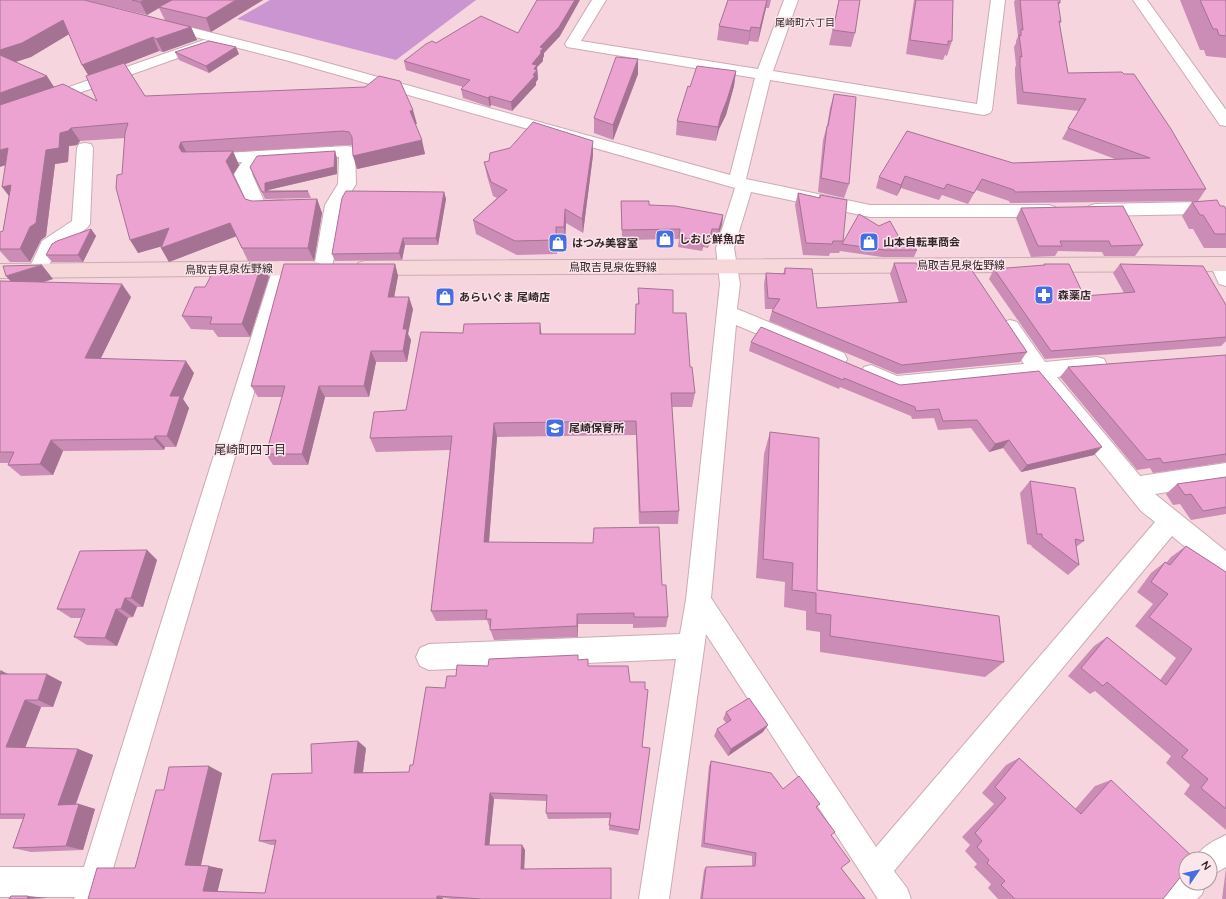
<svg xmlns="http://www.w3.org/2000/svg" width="1226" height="899" font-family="Quicksand,'Noto Sans JP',sans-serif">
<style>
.water{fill:#cb95d2}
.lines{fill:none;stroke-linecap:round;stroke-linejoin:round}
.street-casing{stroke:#cbabb4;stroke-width:2}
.secondary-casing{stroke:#cbabb4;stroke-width:2}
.street{fill:#fff;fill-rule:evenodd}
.secondary{fill:#f7d8da;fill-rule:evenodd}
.wall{fill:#cb8cb5;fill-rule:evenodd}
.shaded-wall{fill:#a57293}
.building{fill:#eca3d2;stroke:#a57293}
.labels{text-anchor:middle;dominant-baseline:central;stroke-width:3;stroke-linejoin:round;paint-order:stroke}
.far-neighbourhood-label{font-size:10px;fill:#34272b;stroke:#fbe6ec}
.poi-label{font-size:11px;font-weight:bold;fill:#34272b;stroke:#fbe6ec;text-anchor:start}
.street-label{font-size:11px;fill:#34272b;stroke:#fbe6ec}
.neighbourhood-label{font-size:12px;fill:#34272b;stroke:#fbe6ec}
</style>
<rect width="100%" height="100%" fill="#f7d5de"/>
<path class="water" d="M 270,0 L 476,0 L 396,60 L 237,19 Z"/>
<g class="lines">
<g class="street-casing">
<path id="street" d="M 592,0 L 606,0 L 581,41 L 758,69 L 784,0 L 798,0 L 773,71 L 977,104 L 991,0 L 1005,0 L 992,110 L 990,113 L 984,115 L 770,80 L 746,179 L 870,205 L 1049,205 L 1055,207 L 1058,211 L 1055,215 L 1049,217 L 870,217 L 751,192 L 734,248 L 740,284 L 737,309 L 844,353 L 847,359 L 844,365 L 837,367 L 736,325 L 711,598 L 876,847 L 1155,522 L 1141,511 L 1035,379 L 896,392 L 864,379 L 861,373 L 864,367 L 871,365 L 897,376 L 1024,364 L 1000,327 L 1003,322 L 1010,320 L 1017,322 L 1045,362 L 1097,357 L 1104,359 L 1107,365 L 1104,371 L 1057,377 L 1140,476 L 1226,463 L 1226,483 L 1155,494 L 1226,551 L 1226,577 L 1217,574 L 1172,536 L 894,871 L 907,888 L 911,899 L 878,899 L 706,634 L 669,899 L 639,899 L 676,659 L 429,670 L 420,666 L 416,657 L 420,648 L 429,644 L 680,634 L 686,600 L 720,284 L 716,248 L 735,188 L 289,61 L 160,28 L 158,25 L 160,22 L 165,21 L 299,55 L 730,175 L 755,78 L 567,47 L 565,44 Z
M 1133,0 L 1147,0 L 1226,110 L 1226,126 L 1220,125 Z
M 204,40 L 209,41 L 211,44 L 209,47 L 0,121 L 0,111 Z
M 85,143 L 91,144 L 93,148 L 90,224 L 87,228 L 56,250 L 44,276 L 37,278 L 30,276 L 28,271 L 42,241 L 72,221 L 77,148 L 79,144 Z
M 347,146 L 353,147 L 355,151 L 356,184 L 343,205 L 332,268 L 330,273 L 323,275 L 316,273 L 314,268 L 325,205 L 338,184 L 339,157 L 260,161 L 252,174 L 264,201 L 282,200 L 288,202 L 291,206 L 288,210 C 277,213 263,214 252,211 L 249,207 L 234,174 L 242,162 L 206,164 L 200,163 L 198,159 L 200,155 L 206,154 Z
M 1201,202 L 1207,204 L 1210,208 L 1207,212 L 1201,214 L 1095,216 L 1089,214 L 1086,210 L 1089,206 L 1095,204 Z
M 1219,257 L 1226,260 L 1226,286 L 1219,284 L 1210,264 L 1212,259 Z
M 282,261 L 289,263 L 291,268 L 104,899 L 74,899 L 75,897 L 0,897 L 0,867 L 84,867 L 273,268 L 275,263 Z
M 1226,835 L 1226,867 L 1210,876 L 1210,859 L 1196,859 C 1201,846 1214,841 1226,835 Z
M 1186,870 L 1186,883 L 1206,883 L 1202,894 L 1197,899 L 1162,899 C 1167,888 1174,875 1186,870 Z"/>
</g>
<g class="secondary-casing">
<path id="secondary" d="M 1226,257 L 1226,271 L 365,275 L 358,273 L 356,268 L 358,263 L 365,261 Z
M 313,261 L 320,263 L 322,268 L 320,273 L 313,275 L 0,278 L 0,264 Z"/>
</g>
<use href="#street" class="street"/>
<use href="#secondary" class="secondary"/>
</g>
<path class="wall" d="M 0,0 L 165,20 L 159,8 L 147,15 L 84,0 L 263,0 L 211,32 L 191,27 L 197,40 L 163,52 L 159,51 L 124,64 L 145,96 L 417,124 L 415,124 L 425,154 L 357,169 L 352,145 L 347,145 L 233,152 L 239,165 L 233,174 L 245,199 L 252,201 L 317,199 L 322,213 L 314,261 L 248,261 L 236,236 L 169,262 L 161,248 L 162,246 L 138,253 L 122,174 L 125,138 L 80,141 L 77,145 L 69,146 L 68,162 L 55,164 L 46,236 L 41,240 L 30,262 L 10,262 L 0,251 L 0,232 L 3,231 L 9,196 L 5,166 ZM 69,34 L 88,75 L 97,101 L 54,87 L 15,62 L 31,57 Z
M 728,0 L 771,0 L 769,8 L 766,8 L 758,42 L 749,41 L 748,45 L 717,40 L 719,26 Z
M 839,0 L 860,0 L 855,33 L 851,47 L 829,45 Z
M 914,0 L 953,0 L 952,41 L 947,56 L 945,55 L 943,60 L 906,54 Z
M 1015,0 L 1060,0 L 1060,3 L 1058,6 L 1061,22 L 1059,25 L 1068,73 L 1206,189 L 1198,201 L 1010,203 L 1009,201 L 976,190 L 968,204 L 942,195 L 939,200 L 901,188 L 897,196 L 876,188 L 879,177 L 1013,163 L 1115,159 L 1062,139 L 1068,128 L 1079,111 L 1017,104 L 1015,76 L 1015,68 L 1016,65 L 1014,47 L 1016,43 L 1016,41 L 1018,36 L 1014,2 Z
M 1180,0 L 1226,0 L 1226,58 L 1206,56 L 1204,50 L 1200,50 Z
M 518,33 L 560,36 L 544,53 L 544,56 L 543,58 L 543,61 L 537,67 L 538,79 L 536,82 L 536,85 L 512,111 L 491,105 L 490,107 L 463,98 L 461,89 L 463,87 L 406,70 L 404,61 L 436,43 Z
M 175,52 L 239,54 L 209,73 L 179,60 Z
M 638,59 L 638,74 L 613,140 L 594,133 L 594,118 Z
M 736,71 L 734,86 L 726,115 L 719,129 L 716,141 L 676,135 L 677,121 L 690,87 Z
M 834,94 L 849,184 L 844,198 L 818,192 L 823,140 L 827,126 L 830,108 Z
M 335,151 L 337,159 L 337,174 L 268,190 L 268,191 L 308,191 L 311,198 L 265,199 L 250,167 Z
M 593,155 L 583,233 L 566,223 L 565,241 L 557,241 L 557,254 L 517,255 L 476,234 L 473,220 L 497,198 L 493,196 L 487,176 L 484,162 Z
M 444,192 L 446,199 L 438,245 L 405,245 L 402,260 L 335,261 L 332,254 Z
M 798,193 L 819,198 L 820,195 L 843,241 L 842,243 L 900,239 L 917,250 L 914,257 L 882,257 L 840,251 L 839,253 L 830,253 L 829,256 L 803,255 L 795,205 Z
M 621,201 L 723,215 L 722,225 L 717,239 L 711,239 L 708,248 L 703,247 L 702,251 L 678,247 L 679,239 L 622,240 Z
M 1192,202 L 1226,209 L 1226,248 L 1204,248 L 1193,229 L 1189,229 L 1182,216 Z
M 1021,208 L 1143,245 L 1135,256 L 1104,256 L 1102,252 L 1058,251 L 1055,256 L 1031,257 L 1016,218 Z
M 91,229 L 96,236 L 83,262 L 52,262 L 46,255 Z
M 894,263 L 918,266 L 1027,352 L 1020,362 L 897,374 L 769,321 L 772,311 L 773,309 L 765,309 L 764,284 L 766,273 L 783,274 L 785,268 L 817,308 L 899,303 L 890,274 Z
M 395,264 L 398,276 L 394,297 L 413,309 L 408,334 L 411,340 L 407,362 L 376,362 L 369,397 L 325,397 L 308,465 L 273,465 L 266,454 L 282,397 L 258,397 L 251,386 Z
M 1044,264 L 1084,296 L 1124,293 L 1113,273 L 1120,264 L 1226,305 L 1226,341 L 1221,346 L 1045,359 L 989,279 L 994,269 L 1043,266 Z
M 253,273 L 269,277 L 250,337 L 218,337 L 213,330 L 191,329 L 182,316 L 205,287 Z
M 53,279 L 43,282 L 131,297 L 101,358 L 194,373 L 183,399 L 189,408 L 176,447 L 165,447 L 164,450 L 63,451 L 53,475 L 21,476 L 8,465 L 9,463 L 0,463 L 0,281 L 10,281 Z
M 638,288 L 673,313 L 690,367 L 695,393 L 692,407 L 672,407 L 679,511 L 678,524 L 639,524 L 636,435 L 497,437 L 489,542 L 662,585 L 668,617 L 666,627 L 633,628 L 633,624 L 578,624 L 578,637 L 494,640 L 487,620 L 436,621 L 431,611 L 450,450 L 376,452 L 370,438 L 406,410 L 541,334 L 635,334 L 638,304 Z
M 751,342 L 900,385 L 1094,455 L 1021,472 L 1003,448 L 989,452 L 971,428 L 938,430 L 934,418 L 912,419 L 911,416 L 840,387 L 839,389 L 749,351 Z
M 1226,355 L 1226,462 L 1153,473 L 1150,468 L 1137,470 L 1060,377 L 1068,367 Z
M 770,432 L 817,590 L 1004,662 L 985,677 L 820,652 L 820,632 L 806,630 L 806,611 L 784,607 L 785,582 L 756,578 L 764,454 Z
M 1226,477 L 1226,514 L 1191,520 L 1180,504 L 1173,505 L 1166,494 L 1177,484 Z
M 1030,481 L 1084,541 L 1076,547 L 1079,565 L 1068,575 L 1032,547 L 1031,545 L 1027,544 L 1020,493 Z
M 1186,546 L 1226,572 L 1226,830 L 1184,794 L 1190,785 L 1166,763 L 1171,756 L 1095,691 L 1090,694 L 1068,676 L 1094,646 L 1107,637 L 1160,680 L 1176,658 L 1135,626 L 1153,604 L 1137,592 L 1151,573 L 1165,562 L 1166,563 L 1171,557 Z
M 147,550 L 157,560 L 143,607 L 137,607 L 133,617 L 128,618 L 117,646 L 87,645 L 74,637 L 81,618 L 71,618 L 57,609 Z
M 578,660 L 588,666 L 630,682 L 642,747 L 639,830 L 638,835 L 609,830 L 610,818 L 548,819 L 546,813 L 546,801 L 494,799 L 489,845 L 522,845 L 525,850 L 524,869 L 611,899 L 452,899 L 443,898 L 443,899 L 88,899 L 135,868 L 164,790 L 222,773 L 201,865 L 223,869 L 217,892 L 265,893 L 275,845 L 271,845 L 259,841 L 312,773 L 366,748 L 363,772 L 409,772 L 413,765 L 445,688 L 456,676 L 488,666 Z
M 0,671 L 8,674 L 62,682 L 53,707 L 41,707 L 25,748 L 78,749 L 93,755 L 76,804 L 79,804 L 95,809 L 83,850 L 31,852 L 13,848 L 23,819 L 0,819 Z
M 726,712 L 763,732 L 728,756 L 714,736 L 717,729 L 726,723 L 723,719 Z
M 1019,758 L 1075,809 L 1095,786 L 1111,780 L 1163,899 L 998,899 L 988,888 L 991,884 L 974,867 L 977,864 L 965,851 L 970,845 L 962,837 L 994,804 L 982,793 L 1006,765 Z
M 711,761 L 783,789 L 816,807 L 831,835 L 841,868 L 865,899 L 700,899 L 704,870 L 706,867 L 752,866 L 752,856 L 701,847 L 709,766 Z
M 1226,868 L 1226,899 L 1222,899 Z"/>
<path class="shaded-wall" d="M 144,0 L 175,0 L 159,7 L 159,8 L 147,15 L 140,2 Z
M 236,0 L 263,0 L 211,32 L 206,18 Z
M 575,0 L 580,0 L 560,36 L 544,53 L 544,56 L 543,58 L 543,61 L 537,67 L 538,79 L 536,82 L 536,85 L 512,111 L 511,102 L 540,47 Z
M 767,0 L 766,8 L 758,42 L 760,28 Z
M 63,20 L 71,33 L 31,57 L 3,66 L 0,62 L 0,50 Z
M 191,27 L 197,40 L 163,52 L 156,39 Z
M 751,27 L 749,41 L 748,45 L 750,31 Z
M 153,37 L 159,51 L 90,78 L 82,65 Z
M 236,47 L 239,54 L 209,73 L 206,66 Z
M 638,59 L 638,74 L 613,140 L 613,125 Z
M 736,71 L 734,86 L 726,115 L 719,129 L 716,141 L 718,127 L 721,115 Z
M 47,76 L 56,90 L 0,109 L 0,93 Z
M 490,96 L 491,105 L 490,107 L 488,98 Z
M 413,110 L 417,124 L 413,124 L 410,111 Z
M 71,128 L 80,141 L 77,145 L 69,146 L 68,162 L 55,164 L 46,236 L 41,240 L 30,262 L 20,249 L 46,150 L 60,133 Z
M 422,140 L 425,154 L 357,169 L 353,156 Z
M 593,141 L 593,155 L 583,233 L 582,219 Z
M 181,142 L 188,155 L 186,161 L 179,147 Z
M 8,148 L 18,161 L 0,167 L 0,150 Z
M 233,151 L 239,165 L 233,175 L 226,161 Z
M 335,151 L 337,159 L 337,174 L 268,190 L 268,192 L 265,191 L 265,183 Z
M 905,176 L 901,188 L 897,196 L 901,185 Z
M 11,185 L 12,200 L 2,187 Z
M 444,192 L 446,199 L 438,245 L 436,238 Z
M 317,199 L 322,213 L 314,261 L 308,248 Z
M 565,209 L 566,223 L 565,241 L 564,227 Z
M 723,215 L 722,225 L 717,239 L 719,229 Z
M 230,223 L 237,236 L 169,262 L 161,248 Z
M 556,227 L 557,241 L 557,254 L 556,240 Z
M 169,228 L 177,242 L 138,253 L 130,240 Z
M 91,229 L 96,236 L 83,262 L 78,255 Z
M 712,229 L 711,239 L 708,248 L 710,238 Z
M 705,237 L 703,247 L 702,251 L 703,241 Z
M 403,238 L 405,245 L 402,260 L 399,253 Z
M 262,263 L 269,277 L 250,337 L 242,324 Z
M 395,264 L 398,276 L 392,309 L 388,297 Z
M 42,265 L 53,279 L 18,290 L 6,276 Z
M 122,284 L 131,297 L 95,370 L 85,358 Z
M 409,297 L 413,309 L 408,334 L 411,340 L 407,362 L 403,351 L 403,329 Z
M 540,323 L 542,338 L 540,334 Z
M 371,351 L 376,362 L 369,397 L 364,386 Z
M 186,361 L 194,373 L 183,399 L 189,408 L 176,447 L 167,436 L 170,396 Z
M 319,386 L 325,397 L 308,465 L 302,454 Z
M 494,423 L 497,437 L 488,554 L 484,542 Z
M 155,436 L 165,447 L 164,450 L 154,439 Z
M 51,440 L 63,451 L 53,475 L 40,464 Z
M 1009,440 L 1003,448 L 989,452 L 995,444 Z
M 1102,447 L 1094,455 L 1021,472 L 1027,465 Z
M 147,550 L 157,560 L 143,607 L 131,598 Z
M 125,598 L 137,607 L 133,617 L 121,609 Z
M 116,609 L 128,618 L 117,646 L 105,638 Z
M 577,614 L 578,624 L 578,637 L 577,626 Z
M 2,671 L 18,679 L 0,674 Z
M 47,674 L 62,682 L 53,707 L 38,700 Z
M 25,700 L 41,707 L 23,753 L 6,747 Z
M 768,725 L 763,732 L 728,756 L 731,749 Z
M 358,741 L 366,748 L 362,779 L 354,773 Z
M 78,749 L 93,755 L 74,809 L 58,805 Z
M 209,766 L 222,773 L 200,869 L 185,865 Z
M 490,793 L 494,799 L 489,849 L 485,845 Z
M 79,804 L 95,809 L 83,850 L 66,846 Z
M 522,845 L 525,850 L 524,873 L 521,869 Z
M 209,866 L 223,869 L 217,894 L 203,891 Z
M 28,896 L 48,898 L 27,899 Z
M 437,896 L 443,898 L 443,899 L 437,899 Z"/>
<path class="building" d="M 0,0 L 84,0 L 191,27 L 156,39 L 153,37 L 82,65 L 63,20 L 22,43 L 0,50 Z
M 132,0 L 144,0 L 140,2 Z
M 172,0 L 236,0 L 206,18 L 159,7 Z
M 537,0 L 575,0 L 559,27 L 540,47 L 543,48 L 540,52 L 542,52 L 532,64 L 537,65 L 534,69 L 537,70 L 533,75 L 535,76 L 511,102 L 490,96 L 488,98 L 461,89 L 470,80 L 404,61 L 426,44 L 432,41 L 436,43 L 481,16 L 518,33 Z
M 728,0 L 767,0 L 760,28 L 751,27 L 750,31 L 719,26 Z
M 839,0 L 860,0 L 855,33 L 833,30 Z
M 916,0 L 953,0 L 952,41 L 948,41 L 948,45 L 910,40 Z
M 1020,0 L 1060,0 L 1060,3 L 1058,2 L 1061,22 L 1059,21 L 1068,73 L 1122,72 L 1124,74 L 1134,74 L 1171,129 L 1206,189 L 1015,192 L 1014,190 L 982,179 L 974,193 L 947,184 L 944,189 L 905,176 L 901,185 L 879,177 L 907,131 L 1013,163 L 1150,158 L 1068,128 L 1086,99 L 1023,92 L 1020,65 L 1020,56 L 1022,57 L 1019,35 L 1021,36 L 1021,29 L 1023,30 Z
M 1200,0 L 1226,0 L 1226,36 L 1219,35 L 1217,29 L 1213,29 Z
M 209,41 L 236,47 L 206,66 L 175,52 Z
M 0,55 L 47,76 L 0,93 Z
M 616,57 L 638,59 L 613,125 L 594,118 Z
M 124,63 L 145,96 L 365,87 L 379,76 L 400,81 L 413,110 L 410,111 L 422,140 L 353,156 L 352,137 L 349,132 L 343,131 L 181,142 L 179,147 L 182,152 L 233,151 L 226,161 L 245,199 L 252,201 L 317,199 L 308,248 L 242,248 L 230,223 L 161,248 L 169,228 L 130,240 L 116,188 L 117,175 L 122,174 L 125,133 L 128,123 L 71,128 L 68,131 L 60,133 L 59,148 L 46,150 L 36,223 L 30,227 L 20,249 L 0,249 L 0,232 L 3,231 L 11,185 L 2,187 L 8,148 L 0,150 L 0,105 L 63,84 L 97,101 L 86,76 Z
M 697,66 L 736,71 L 727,100 L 721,115 L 718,127 L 677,121 L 688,86 L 690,87 Z
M 834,94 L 856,97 L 849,184 L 821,178 L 827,126 L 828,126 Z
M 533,122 L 593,141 L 582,219 L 565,209 L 564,227 L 556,227 L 556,240 L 515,241 L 473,220 L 507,190 L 491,182 L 484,162 L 489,161 L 490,153 L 510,148 Z
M 335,151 L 334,167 L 265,183 L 265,191 L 308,191 L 262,192 L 250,167 L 257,156 Z
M 346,191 L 444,192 L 436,238 L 403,238 L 399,253 L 332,254 L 342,198 Z
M 798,193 L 820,198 L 820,195 L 847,200 L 843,241 L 833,241 L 832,244 L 806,243 Z
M 1217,200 L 1220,206 L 1224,206 L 1226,209 L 1226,234 L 1215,234 L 1203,215 L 1200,215 L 1192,202 Z
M 621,201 L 649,201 L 649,205 L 675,206 L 723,215 L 719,229 L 712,229 L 710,238 L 705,237 L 703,241 L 679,237 L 680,229 L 622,230 Z
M 1123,206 L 1143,245 L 1111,246 L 1109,241 L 1060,241 L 1062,246 L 1038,246 L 1021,208 Z
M 859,214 L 879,226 L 890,221 L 900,239 L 917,250 L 885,250 L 842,244 Z
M 91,229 L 78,255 L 46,255 L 52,244 L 57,241 Z
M 249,263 L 262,263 L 242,324 L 210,324 L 212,317 L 182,316 L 195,287 L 205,287 L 213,272 L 253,273 Z
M 894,263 L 916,263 L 918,266 L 969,266 L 1027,352 L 902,365 L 772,311 L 780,299 L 768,298 L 766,273 L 785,274 L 785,268 L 812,269 L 817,308 L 907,302 Z
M 284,264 L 395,264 L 388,297 L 409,297 L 403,329 L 407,329 L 403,351 L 371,351 L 364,386 L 319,386 L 302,454 L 266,454 L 285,386 L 251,386 Z
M 1044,264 L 1069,264 L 1084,296 L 1135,292 L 1120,264 L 1203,266 L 1226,305 L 1226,337 L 1051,351 L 994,269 L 1045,265 Z
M 42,265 L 6,276 L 3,266 Z
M 0,281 L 122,284 L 85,358 L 186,361 L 170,396 L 180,396 L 167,436 L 155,436 L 154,439 L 51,440 L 40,464 L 8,465 L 14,452 L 0,452 Z
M 638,288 L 673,290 L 673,313 L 686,313 L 690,367 L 692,367 L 695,393 L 671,393 L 679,511 L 640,512 L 636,421 L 494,423 L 484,542 L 593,543 L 594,528 L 659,527 L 662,585 L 666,585 L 668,617 L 634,617 L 634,613 L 577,614 L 577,626 L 490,630 L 491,619 L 486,619 L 487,610 L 431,611 L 452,436 L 370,438 L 374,412 L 406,410 L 421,332 L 463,333 L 464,324 L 540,323 L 540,334 L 635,334 L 636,304 L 639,304 Z
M 761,327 L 900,385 L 1039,371 L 1102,447 L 1027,465 L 1009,440 L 995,444 L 977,420 L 943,421 L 939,409 L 916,411 L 915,407 L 844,378 L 843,380 L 751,342 Z
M 1226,355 L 1226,454 L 1163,463 L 1160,458 L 1147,460 L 1068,367 Z
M 770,432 L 819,438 L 817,590 L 999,616 L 1004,662 L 830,636 L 831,615 L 816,613 L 816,593 L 792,590 L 793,563 L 763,559 Z
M 1226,477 L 1226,507 L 1203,511 L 1191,494 L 1185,495 L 1177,484 Z
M 1030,481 L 1075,488 L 1084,541 L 1075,539 L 1079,565 L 1042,537 L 1042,534 L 1037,534 Z
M 1186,546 L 1226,572 L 1226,809 L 1201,788 L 1208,779 L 1182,757 L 1188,750 L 1107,682 L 1103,686 L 1081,668 L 1107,637 L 1166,685 L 1192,649 L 1149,617 L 1168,594 L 1151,582 L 1165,562 L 1170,565 Z
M 147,550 L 131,598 L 125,598 L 121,609 L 116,609 L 105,638 L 74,637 L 85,609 L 57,609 L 80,551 Z
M 578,655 L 578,660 L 588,659 L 588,666 L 628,666 L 630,682 L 645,682 L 645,689 L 648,690 L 642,747 L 650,748 L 639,830 L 609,825 L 611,813 L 546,813 L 547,795 L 490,793 L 485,845 L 522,845 L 521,869 L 611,868 L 611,899 L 482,899 L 437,896 L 437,899 L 88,899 L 97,868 L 135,868 L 156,790 L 164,790 L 169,767 L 209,766 L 185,865 L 209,866 L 203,891 L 265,893 L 276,840 L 259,841 L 272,774 L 312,773 L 311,744 L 358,741 L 354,773 L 409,772 L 410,765 L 413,765 L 426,687 L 445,688 L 447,676 L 456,676 L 457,665 L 488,666 L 489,659 Z
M 0,671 L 2,671 L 0,674 L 47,674 L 38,700 L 25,700 L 6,747 L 78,749 L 58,805 L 79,804 L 66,846 L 13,848 L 25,814 L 0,814 Z
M 749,698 L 768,725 L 731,749 L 717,729 L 731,720 L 726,712 Z
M 1019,758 L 1081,814 L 1111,780 L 1195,859 L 1186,859 L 1186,870 L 1163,899 L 1015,899 L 1001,885 L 1005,881 L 987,863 L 989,860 L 977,847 L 982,841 L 975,833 L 1006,798 L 995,787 Z
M 711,761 L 771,773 L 783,789 L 799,776 L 820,804 L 816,807 L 835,832 L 831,835 L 850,861 L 841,868 L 865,899 L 702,899 L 706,867 L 755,866 L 756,853 L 704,843 Z
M 11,896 L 28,896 L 27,899 L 9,899 Z"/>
<defs>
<g id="shop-square" transform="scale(1)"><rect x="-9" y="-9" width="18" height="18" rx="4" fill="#456fe1" stroke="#fbe6ec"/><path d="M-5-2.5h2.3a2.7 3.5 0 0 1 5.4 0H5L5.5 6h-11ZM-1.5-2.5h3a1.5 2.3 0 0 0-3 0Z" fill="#fff"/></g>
<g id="pharmacy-square" transform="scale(1)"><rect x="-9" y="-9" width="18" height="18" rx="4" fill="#456fe1" stroke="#fbe6ec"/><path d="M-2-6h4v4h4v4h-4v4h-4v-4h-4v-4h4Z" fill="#fff"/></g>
<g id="school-square" transform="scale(1)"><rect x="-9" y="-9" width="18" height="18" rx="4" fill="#456fe1" stroke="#fbe6ec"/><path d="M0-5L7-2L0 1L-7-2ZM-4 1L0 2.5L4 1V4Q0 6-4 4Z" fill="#fff"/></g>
</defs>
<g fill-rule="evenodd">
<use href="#shop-square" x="665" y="239"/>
<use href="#shop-square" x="869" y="242"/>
<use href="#shop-square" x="558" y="243"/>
<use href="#pharmacy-square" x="1044" y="295"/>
<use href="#shop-square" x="445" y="297"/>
<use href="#school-square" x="555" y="428"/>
</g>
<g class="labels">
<g class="far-neighbourhood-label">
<text x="805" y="22">尾崎町六丁目</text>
</g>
<g class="poi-label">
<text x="679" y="239">しおじ鮮魚店</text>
<text x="883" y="242">山本自転車商会</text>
<text x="572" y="243">はつみ美容室</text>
<text x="1058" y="295">森薬店</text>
<text x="459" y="297">あらいぐま 尾崎店</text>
<text x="569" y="428">尾崎保育所</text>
</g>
<g class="street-label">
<text x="961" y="265">鳥取吉見泉佐野線</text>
<text x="613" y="267">鳥取吉見泉佐野線</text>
<text transform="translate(229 269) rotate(-1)">鳥取吉見泉佐野線</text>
</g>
<g class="neighbourhood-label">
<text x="250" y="449">尾崎町四丁目</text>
</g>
</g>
<g transform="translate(1198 871) rotate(56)"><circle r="19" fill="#fbe6ec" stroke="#ab9a9f"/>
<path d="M0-3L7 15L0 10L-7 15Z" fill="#456fe1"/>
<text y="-6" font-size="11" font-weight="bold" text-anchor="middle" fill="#34272b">N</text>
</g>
</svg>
